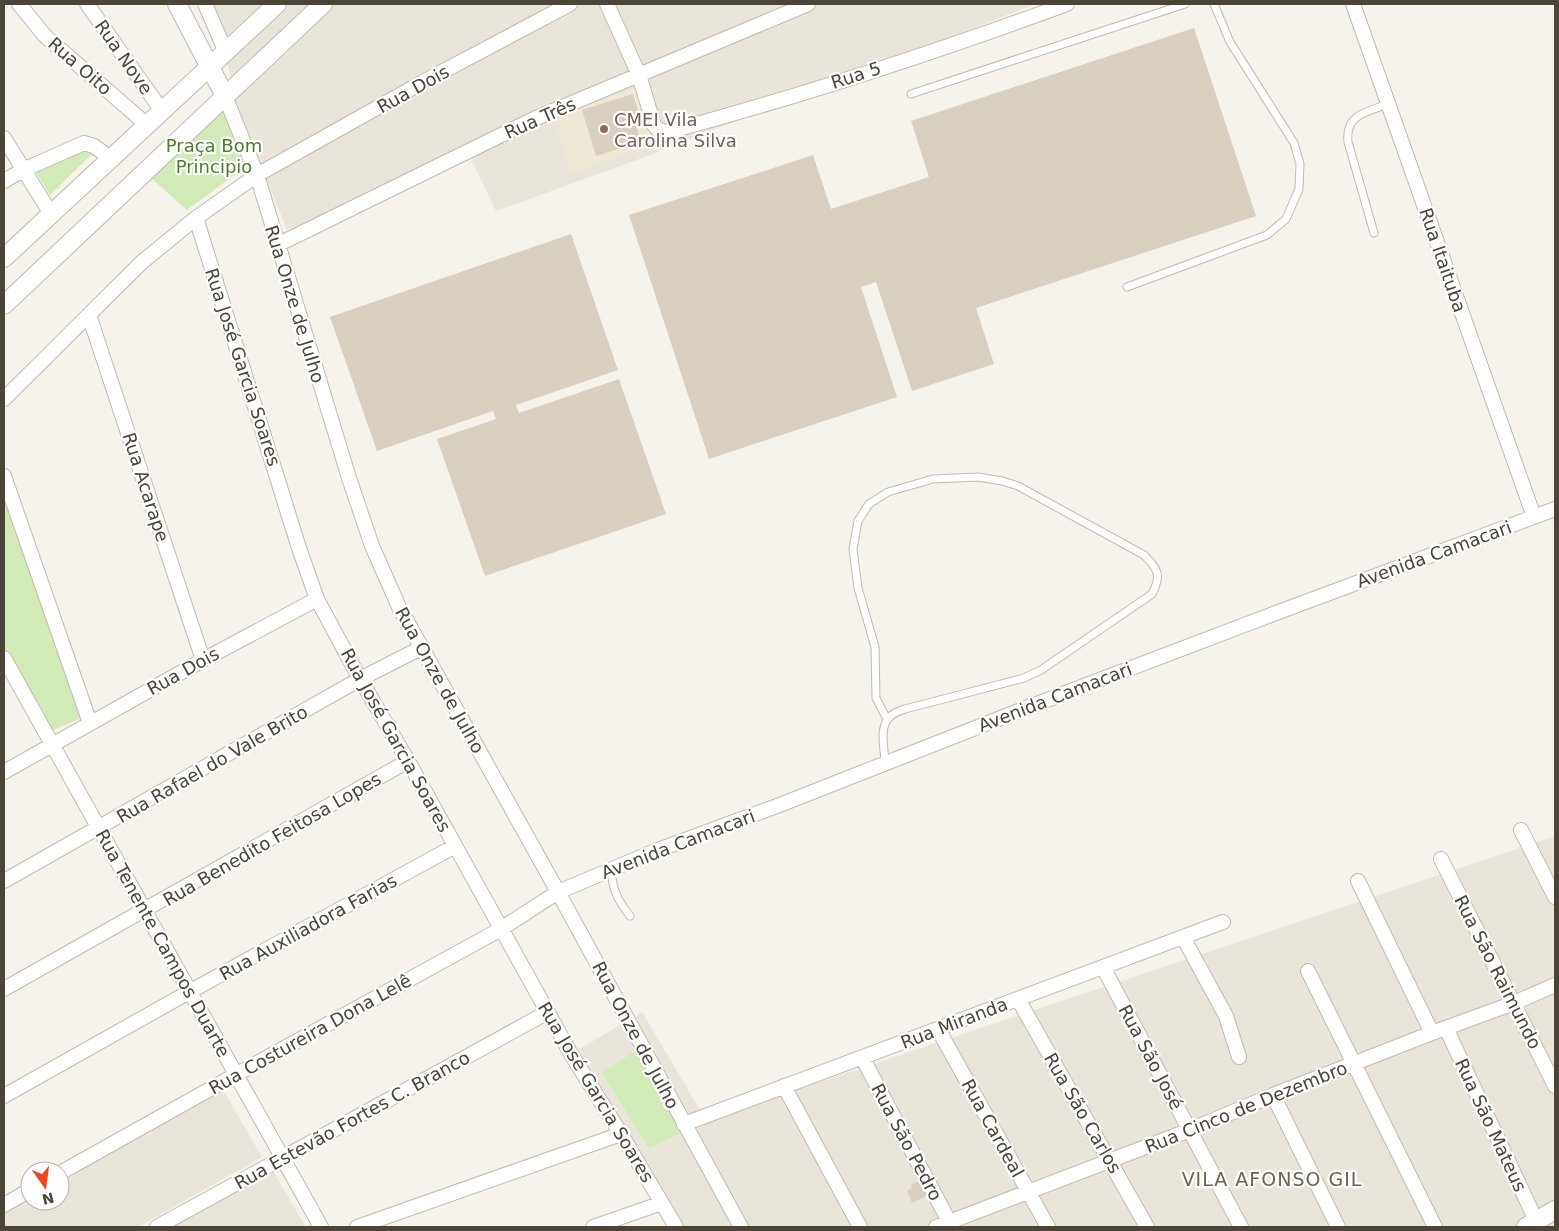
<svg xmlns="http://www.w3.org/2000/svg" width="1559" height="1231" font-family="'DejaVu Sans',sans-serif">
<style>
.residential{fill:#eae5da}
.education{fill:#efe8d6}
.green{fill:#d2eab5}
.building{fill:#d8cfc1}
.lines{fill:none;stroke-linecap:round;stroke-linejoin:round}
.service-casing{stroke:#c2bbae;stroke-width:9}
.minor-casing{stroke:#c2bbae;stroke-width:16}
.tertiary-casing{stroke:#c2bbae;stroke-width:20}
.service{stroke:#fff;stroke-width:7}
.minor{stroke:#fff;stroke-width:14}
.tertiary{stroke:#fff;stroke-width:18}
.education-dot{fill:#8d6e63;stroke:#fff;stroke-width:2}
.labels{text-anchor:middle;dominant-baseline:central;stroke-width:4.5;stroke-linejoin:round;paint-order:stroke}
.street-label{font-size:18px;fill:#4b4439;stroke:#fff}
.education-label{font-size:18px;fill:#785e54;stroke:#fff;text-anchor:start}
.park-label{font-size:18px;fill:#4a7f2a;stroke:#fff}
.neighbourhood-label{font-size:19px;letter-spacing:1px;fill:#6e6250;stroke:#fff}
</style>
<rect width="100%" height="100%" fill="#f6f3ec"/>
<path class="residential" d="M 205,4 L 1035,4 L 642,158 L 496,211 L 467,150 L 318,218 L 287,230 L 237,106 L 225,50 Z
M 1555,836 L 1555,1227 L 675,1227 L 571,1054 L 642,1012 L 706,1120 Z
M 222,1088 L 262,1157 L 138,1227 L 4,1227 L 4,1211 L 30,1196 L 30,1201 L 60,1201 L 60,1179 Z
M 270,1166 L 306,1227 L 162,1227 Z"/>
<path class="education" d="M 636,86 L 656,143 L 571,173 L 551,116 Z"/>
<path class="green" d="M 225,110 L 249,164 L 187,210 L 149,176 Z
M 77,149 L 95,151 L 50,195 L 33,168 Z
M 4,494 L 81,718 L 49,732 L 4,649 Z
M 637,1050 L 681,1133 L 649,1148 L 602,1073 Z"/>
<path class="building" d="M 1194,28 L 1256,216 L 976,308 L 994,364 L 912,391 L 876,282 L 861,287 L 897,397 L 709,459 L 629,215 L 813,155 L 831,209 L 929,177 L 911,121 Z
M 633,94 L 640,117 L 634,119 L 641,142 L 596,156 L 582,110 Z
M 571,234 L 618,370 L 516,405 L 519,413 L 619,379 L 666,514 L 485,576 L 437,439 L 496,419 L 493,411 L 377,451 L 330,317 Z
M 921,1180 L 928,1195 L 912,1203 L 907,1191 L 912,1188 L 911,1185 Z"/>
<g class="lines">
<g class="service-casing">
<path id="service" d="M 911,94 L 1185,4
M 1374,233 L 1348,142 C 1345,114 1367,112 1388,104
M 1127,287 L 1267,235 L 1286,219 L 1299,189 L 1300,164 L 1294,143 L 1230,42 L 1214,4
M 885,763 C 885,751 879,729 888,719 C 892,713 899,711 905,709 L 1024,678 L 1041,670 L 1152,594 C 1162,575 1158,569 1144,555 L 1018,486 L 1002,481 L 978,477 L 933,479 L 888,492 L 869,504 L 858,521 L 853,549 L 858,588 L 875,647 L 876,698 L 887,719
M 611,870 C 613,891 617,899 630,916"/>
</g>
<g class="minor-casing">
<path id="minor" d="M 19,4 L 45,36 L 146,124
M 87,4 L 162,111
M 205,4 L 225,50
M 607,4 L 639,75 L 654,125 L 658,130 L 667,132 C 802,96 936,52 1067,4
M 1353,4 L 1534,517
M 225,96 L 257,175 L 349,478 L 372,546 L 399,607 L 558,892 L 741,1227
M 4,138 L 51,214
M 4,181 L 23,170 L 84,143 L 94,146 L 110,158
M 196,218 L 299,548 L 317,599 L 360,679 L 408,761 L 571,1054 L 621,1134 L 676,1227
M 277,245 L 534,119 L 808,4
M 89,315 L 203,660
M 4,399 L 142,262 L 196,218 L 257,175 L 423,82 L 570,4
M 4,476 L 90,723
M 4,658 L 321,1227
M 4,772 L 203,660 L 317,599
M 1521,830 L 1555,897
M 1441,859 L 1555,1086
M 4,881 L 360,679 L 421,648
M 1358,881 L 1432,1033
M 1183,937 L 1226,1016 L 1239,1057
M 1103,967 L 1241,1227
M 1308,971 L 1435,1227
M 4,989 L 408,761
M 1018,999 L 1147,1227
M 1446,1028 L 1539,1227
M 938,1029 L 1048,1227
M 862,1057 L 952,1227
M 784,1086 L 860,1227
M 1273,1095 L 1338,1227
M 4,1096 L 189,992 L 455,846
M 684,1124 L 1223,922
M 60,1173 L 237,1074 L 501,929 L 558,892 L 655,851 L 777,806 L 1026,708 L 1284,610 L 1555,509
M 4,1205 L 30,1190
M 157,1227 L 548,1012
M 357,1227 L 621,1134
M 593,1227 L 662,1203
M 936,1227 L 1190,1130 L 1273,1095 L 1432,1033 L 1514,1003 L 1555,985"/>
</g>
<g class="tertiary-casing">
<path id="tertiary" d="M 177,4 L 225,96
M 4,258 L 277,4
M 4,305 L 323,4
M 1526,1227 L 1555,1210"/>
</g>
<use href="#service" class="service"/>
<use href="#minor" class="minor"/>
<use href="#tertiary" class="tertiary"/>
</g>
<circle class="education-dot" cx="604" cy="129" r="5"/>
<g class="labels">
<g class="street-label">
<text transform="translate(124 57) rotate(55)">Rua Nove</text>
<text transform="translate(80 66) rotate(41)">Rua Oito</text>
<text transform="translate(856 75) rotate(-18)">Rua 5</text>
<text transform="translate(413 89) rotate(-29)">Rua Dois</text>
<text transform="translate(540 118) rotate(-24)">Rua Três</text>
<text transform="translate(1443 260) rotate(71)">Rua Itaituba</text>
<text transform="translate(295 304) rotate(73)">Rua Onze de Julho</text>
<text transform="translate(243 367) rotate(72)">Rua José Garcia Soares</text>
<text transform="translate(146 487) rotate(72)">Rua Acarape</text>
<text transform="translate(1434 554) rotate(-20)">Avenida Camacari</text>
<text transform="translate(183 671) rotate(-29)">Rua Dois</text>
<text transform="translate(440 680) rotate(61)">Rua Onze de Julho</text>
<text transform="translate(1055 697) rotate(-21)">Avenida Camacari</text>
<text transform="translate(396 740) rotate(61)">Rua José Garcia Soares</text>
<text transform="translate(212 764) rotate(-30)">Rua Rafael do Vale Brito</text>
<text transform="translate(272 839) rotate(-30)">Rua Benedito Feitosa Lopes</text>
<text transform="translate(678 844) rotate(-21)">Avenida Camacari</text>
<text transform="translate(308 927) rotate(-29)">Rua Auxiliadora Farias</text>
<text transform="translate(163 943) rotate(61)">Rua Tenente Campos Duarte</text>
<text transform="translate(1498 972) rotate(63)">Rua São Raimundo</text>
<text transform="translate(954 1023) rotate(-21)">Rua Miranda</text>
<text transform="translate(310 1034) rotate(-29)">Rua Costureira Dona Lelê</text>
<text transform="translate(636 1035) rotate(62)">Rua Onze de Julho</text>
<text transform="translate(1151 1057) rotate(62)">Rua São José</text>
<text transform="translate(596 1092) rotate(59)">Rua José Garcia Soares</text>
<text transform="translate(1246 1107) rotate(-22)">Rua Cinco de Dezembro</text>
<text transform="translate(1083 1113) rotate(60)">Rua São Carlos</text>
<text transform="translate(352 1120) rotate(-29)">Rua Estevão Fortes C. Branco</text>
<text transform="translate(1491 1125) rotate(65)">Rua São Mateus</text>
<text transform="translate(993 1128) rotate(61)">Rua Cardeal</text>
<text transform="translate(907 1142) rotate(62)">Rua São Pedro</text>
</g>
<g class="education-label">
<text x="614" y="119">CMEI Vila<tspan x="614" dy="21">Carolina Silva</tspan></text>
</g>
<g class="park-label">
<text x="214" y="145">Praça Bom<tspan x="214" dy="21">Principio</tspan></text>
</g>
<g class="neighbourhood-label">
<text x="1272" y="1179">VILA AFONSO GIL</text>
</g>
</g>
<rect width="1559" height="1231" fill="none" stroke="#4b4439" stroke-width="10"/>
<g transform="translate(45 1186) rotate(166)"><circle r="24" fill="#ffffff" stroke="#b7b4b0"/>
<path d="M0-4L9 19L0 12L-9 19Z" fill="#fc3f1d"/>
<text y="-8" font-size="14" font-weight="bold" text-anchor="middle" fill="#4b4439">N</text>
</g>
</svg>
